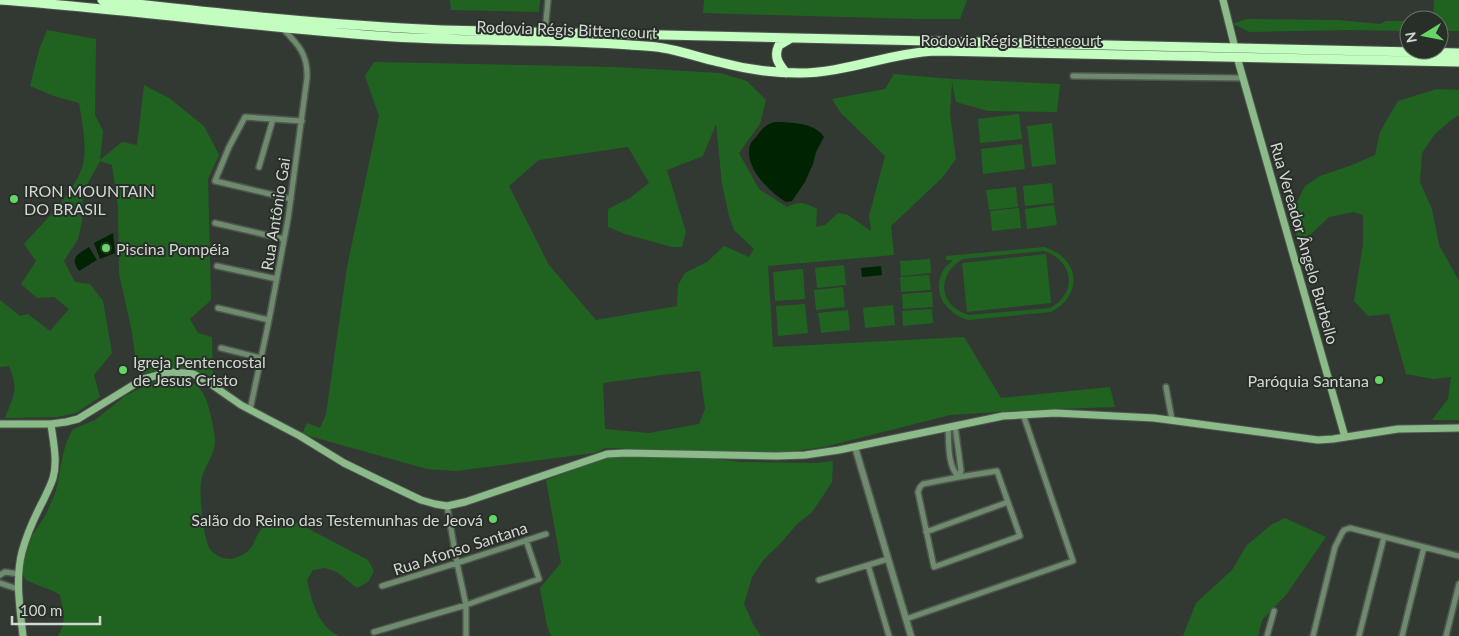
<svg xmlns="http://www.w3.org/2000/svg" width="1459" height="636" font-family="Lato,sans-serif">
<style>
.green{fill:#206321;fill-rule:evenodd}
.water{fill:#002401}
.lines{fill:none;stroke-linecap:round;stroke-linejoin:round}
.minor-casing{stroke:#4f554f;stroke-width:8}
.tertiary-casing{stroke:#4f554f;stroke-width:9}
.secondary-casing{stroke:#4f554f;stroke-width:9}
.motorway-casing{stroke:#4f554f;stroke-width:11}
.minor{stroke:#6e8b6d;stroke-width:5}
.tertiary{stroke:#6e8b6d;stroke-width:6}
.secondary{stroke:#8cbb8a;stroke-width:7}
.motorway{stroke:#c3fdc0;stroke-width:9}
.poi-dot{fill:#66d466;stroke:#282f28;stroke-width:2}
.labels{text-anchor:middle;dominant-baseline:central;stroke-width:4;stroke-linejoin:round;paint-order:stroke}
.street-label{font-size:16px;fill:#d3d7d3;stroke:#282f28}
.poi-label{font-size:16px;fill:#d3d7d3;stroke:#282f28;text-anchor:start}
</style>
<rect width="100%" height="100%" fill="#323932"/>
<path class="green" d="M 450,0 L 540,0 L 539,12 L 451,10 Z
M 704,0 L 967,0 L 960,19 L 920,19 L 703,13 Z
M 1434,0 L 1459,0 L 1459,31 L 1439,31 L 1439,20 L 1433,20 Z
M 1246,19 L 1338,20 L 1380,24 L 1386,21 L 1409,21 L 1409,31 L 1350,30 L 1250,32 L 1233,24 Z
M 47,30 L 96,39 L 95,115 L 103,131 L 100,160 L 122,142 L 137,145 L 144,85 L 169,98 L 204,126 L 219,155 L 208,179 L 211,300 L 190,319 L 198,333 L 212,337 L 213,382 C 184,362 174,367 142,374 L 135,355 L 132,332 L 119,273 L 118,207 L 112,165 L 100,161 L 83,192 L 82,222 L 78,239 L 64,261 L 75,282 L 90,284 L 103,301 L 112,353 L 94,375 L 100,397 L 76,413 L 57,417 L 5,418 C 14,395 19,390 9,366 L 0,367 L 0,300 L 20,316 L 28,314 L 50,331 L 69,309 L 54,297 L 37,298 L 21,284 L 36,261 L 24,244 C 43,223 72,195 82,168 C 88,152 82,120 79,103 L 54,96 L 30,86 L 39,50 Z
M 374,62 L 615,67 L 720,73 L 747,81 L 766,100 L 760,124 L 739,153 L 759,189 L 787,207 C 800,200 805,203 817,209 L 816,227 L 825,225 L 838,213 L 848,215 L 871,231 L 869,216 L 885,156 L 841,113 L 832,99 L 885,89 L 894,74 L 952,79 L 1060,84 L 1057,112 L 988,111 L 956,102 L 952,82 L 950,114 L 956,159 L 942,178 L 891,226 L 894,255 L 768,266 L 773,347 L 964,337 L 1001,398 L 1110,387 L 1115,407 L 1027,410 L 950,415 L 824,447 L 786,452 L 717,451 L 606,448 L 594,453 L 456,471 L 427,469 L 302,434 L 307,423 L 320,428 L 326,414 L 347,267 L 379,116 L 365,76 ZM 716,124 L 722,184 L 729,216 L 734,230 L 754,249 L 749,257 L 724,246 L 707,262 L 685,273 L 678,285 L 677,306 L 596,320 L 549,265 L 509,186 L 539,160 L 628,147 L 649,183 L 630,198 L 608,209 L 608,227 L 625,234 L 672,247 L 682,247 L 686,232 L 667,170 L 703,156 ZM 700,371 L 705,409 L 699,424 L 649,433 L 605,429 L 603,383 L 669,374 Z
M 1437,89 L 1459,90 L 1459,115 L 1450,121 L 1435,134 L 1422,153 L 1420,182 L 1432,209 L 1439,245 L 1459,281 L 1459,420 L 1432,420 L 1448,399 L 1451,377 L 1433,379 L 1406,374 L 1389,314 L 1368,316 L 1354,301 L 1363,244 L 1363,215 L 1353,212 L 1329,217 L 1309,236 L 1297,237 L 1292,226 L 1293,210 L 1305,186 L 1320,176 L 1352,165 L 1375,155 L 1380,132 L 1398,101 Z
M 1019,114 L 1022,139 L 980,143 L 978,119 Z
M 1052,123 L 1056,164 L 1032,167 L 1027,126 Z
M 1022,144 L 1025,169 L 983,174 L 981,149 Z
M 1052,183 L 1054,203 L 1025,206 L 1023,186 Z
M 1016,187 L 1018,207 L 989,210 L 986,190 Z
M 1054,205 L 1057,225 L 1027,229 L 1025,209 Z
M 1019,208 L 1021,228 L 992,231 L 990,211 Z
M 1044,247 C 1080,258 1084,294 1051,312 L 968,320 C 946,313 930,292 944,269 C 946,266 950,263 953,260 L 946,260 L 946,256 ZM 1044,251 C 1074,261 1078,293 1050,308 L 969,315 C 938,306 936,274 963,259 Z
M 1046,254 L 1051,303 L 967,312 L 962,263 Z
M 930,259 L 931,273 L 901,276 L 900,261 Z
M 844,265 L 846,285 L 817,288 L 815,268 Z
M 803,269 L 805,299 L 775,301 L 773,272 Z
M 929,275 L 931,290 L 901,292 L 900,277 Z
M 843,287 L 845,307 L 816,310 L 814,290 Z
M 932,292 L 933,307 L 903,309 L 902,294 Z
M 805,304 L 808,333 L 778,336 L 776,306 Z
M 893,305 L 895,325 L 865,328 L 863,308 Z
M 932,309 L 933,323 L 903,326 L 902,311 Z
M 848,310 L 850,330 L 821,333 L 818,313 Z
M 170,378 C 198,377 206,392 211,417 C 213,426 215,435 215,443 C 214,457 202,469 201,482 C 199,496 203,538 210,549 C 214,555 223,559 230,559 C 233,559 237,557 240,556 C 256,549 253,538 263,527 C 268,521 276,518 282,515 L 368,560 L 374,571 L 368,582 L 357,588 L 337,572 L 325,568 L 313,570 L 307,580 C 312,602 318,626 339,636 L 58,636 C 67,622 63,610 60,595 C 49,588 38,586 26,580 L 23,574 L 24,561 L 27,548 L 32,536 L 46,514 L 56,491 L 63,454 L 67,441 L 73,429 L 95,420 L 125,396 L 157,380 Z
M 609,456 L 697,457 L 742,462 L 817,463 L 833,461 L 832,482 L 821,499 L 812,512 L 797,524 L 780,544 L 764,559 L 752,577 L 744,604 L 753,624 L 761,636 L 551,636 L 547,626 L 540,588 L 561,563 L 546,480 Z
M 1285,518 L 1326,537 L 1286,595 L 1262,620 L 1258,636 L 1183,636 L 1196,603 L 1232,570 L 1247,545 L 1271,525 Z"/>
<path class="water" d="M 775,122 C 790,122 816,123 824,137 L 816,152 L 813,164 L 805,182 L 792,201 L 786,202 C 770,193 743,166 750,145 C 751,142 754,139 757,136 C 762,129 766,124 775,122 Z
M 113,233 L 115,253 L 100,259 L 94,243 Z
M 89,247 L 97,260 L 79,271 C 69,257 78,254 89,247 Z
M 881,266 L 882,275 L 862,277 L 861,268 Z"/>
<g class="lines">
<g class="minor-casing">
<path id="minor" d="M 545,32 L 548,0
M 1073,76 L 1243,78
M 259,167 L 273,119
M 291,199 L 215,181 L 229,147 L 245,117 L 302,121
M 215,223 L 284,239
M 217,266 L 277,279
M 218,308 L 269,320
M 221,348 L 261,358
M 1166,387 L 1172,420
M 250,410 L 269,320 L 288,219 L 307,78 C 308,55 299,45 283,29
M 955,426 L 961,470 L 959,477
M 948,427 C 949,441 947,467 959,477
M 997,471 L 1020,536 L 934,567 L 918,492 L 920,487 L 923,484 L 959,477 Z
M 447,506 L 457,563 L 466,605 L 466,636
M 926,532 L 1008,502
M 868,565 L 889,636
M 0,575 L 5,572 L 19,574
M 819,580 L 888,559
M 0,583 L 18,589
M 382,586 L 457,563 L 546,534
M 906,619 L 1073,561 L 1023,414
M 374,632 L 466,605 L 539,579 L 526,540
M 1267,636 L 1274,611
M 1313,636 L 1335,547 L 1342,533 L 1344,530 L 1350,528 L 1459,556
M 1359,636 L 1384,537
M 1402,636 L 1424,547
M 1446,636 L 1459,584"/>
</g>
<g class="tertiary-casing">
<path id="tertiary" d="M 855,447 L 911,636"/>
</g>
<g class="secondary-casing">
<path id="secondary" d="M 1223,0 L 1235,48
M 1237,57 L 1345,437
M 0,424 L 51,424 L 66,422 L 78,419 L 143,379 L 170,372 L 185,373 L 193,374 L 205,380 L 241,405 L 300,436 L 344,463 L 381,481 L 421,500 L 435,504 L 447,506 L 465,502 L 607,454 L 626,453 L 777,456 L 805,455 L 839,450 L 1003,416 L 1055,413 L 1154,418 L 1318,440 L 1333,439 L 1398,429 L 1459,428
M 23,636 C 20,609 15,579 22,552 C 27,533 35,516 44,499 C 47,492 51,485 53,478 C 58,461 53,441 51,424"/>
</g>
<g class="motorway-casing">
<path id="motorway" d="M 0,0 C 127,9 252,27 379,36 C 462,42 547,39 630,45 C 641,46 653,46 663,48 C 682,51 700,58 719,62 C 745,69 772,73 799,73 C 847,73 891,52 939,51 L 1459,62
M 102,0 C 215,13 328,25 442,30 L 1459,53
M 786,73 C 779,64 773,57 779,45 L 791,38"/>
</g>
<use href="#minor" class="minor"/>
<use href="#tertiary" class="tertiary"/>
<use href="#secondary" class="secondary"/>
<use href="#motorway" class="motorway"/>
</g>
<g class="poi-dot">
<circle cx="14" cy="199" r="5"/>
<circle cx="106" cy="248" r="5"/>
<circle cx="123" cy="370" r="5"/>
<circle cx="1379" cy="380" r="5"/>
<circle cx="493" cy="519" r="5"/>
</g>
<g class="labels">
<g class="street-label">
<text transform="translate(567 29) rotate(2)">Rodovia Régis Bittencourt</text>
<text x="1011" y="39">Rodovia Régis Bittencourt</text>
<text transform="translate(275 214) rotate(-81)">Rua Antônio Gai</text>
<text transform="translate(1305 243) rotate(74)">Rua Vereador Ângelo Burbello</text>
<text transform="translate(460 548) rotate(-18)">Rua Afonso Santana</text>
</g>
<g class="poi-label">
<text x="24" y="190">IRON MOUNTAIN<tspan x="24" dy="18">DO BRASIL</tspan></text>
<text x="116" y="248">Piscina Pompéia</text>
<text x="133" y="361">Igreja Pentencostal<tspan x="133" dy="18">de Jesus Cristo</tspan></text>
<text x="1369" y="380" text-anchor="end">Paróquia Santana</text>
<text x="483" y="519" text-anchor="end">Salão do Reino das Testemunhas de Jeová</text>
</g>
</g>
<g transform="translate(1424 35) rotate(260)"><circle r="24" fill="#282f28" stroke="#6c726c"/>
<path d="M0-4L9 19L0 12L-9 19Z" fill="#66d466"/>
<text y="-8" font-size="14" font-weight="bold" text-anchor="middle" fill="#d3d7d3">N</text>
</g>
<path d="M12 616v8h88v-8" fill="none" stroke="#d3d7d3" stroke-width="2.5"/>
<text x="20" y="616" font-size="15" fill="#d3d7d3" stroke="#282f28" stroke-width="4" paint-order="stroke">100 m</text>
</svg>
